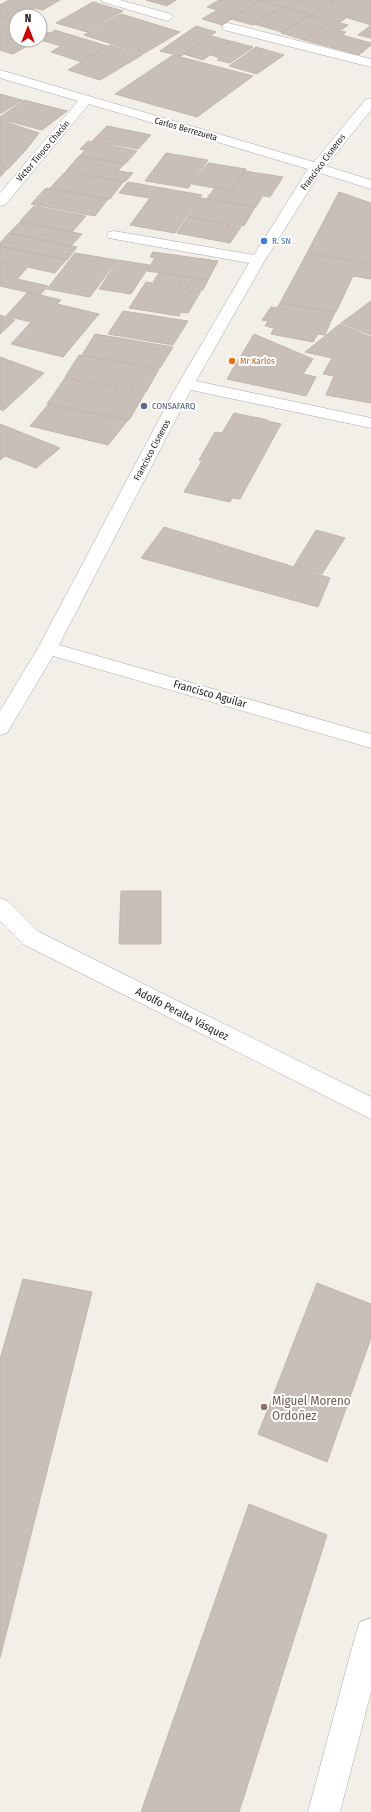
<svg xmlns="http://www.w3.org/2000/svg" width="371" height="1812" font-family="'Fira Sans Condensed',sans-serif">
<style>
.building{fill:#c7bfb8;stroke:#c4b6ab}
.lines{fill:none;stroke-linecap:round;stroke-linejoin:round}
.street-casing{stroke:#a9a9a9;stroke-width:1}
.street{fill:#fff;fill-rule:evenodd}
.shop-dot{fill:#3f7fe0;stroke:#fff;stroke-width:1.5}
.food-dot{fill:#e8710a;stroke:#fff;stroke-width:1.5}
.service-dot{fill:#5c6f8a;stroke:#fff;stroke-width:1.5}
.education-dot{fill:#8d6e63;stroke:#fff;stroke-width:1.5}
.labels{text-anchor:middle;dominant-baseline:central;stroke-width:4;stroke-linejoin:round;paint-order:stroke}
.far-street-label{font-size:9px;fill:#222;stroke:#fff}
.far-shop-label{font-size:9px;fill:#366cbe;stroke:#fff;text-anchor:start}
.far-food-label{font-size:9px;fill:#c56008;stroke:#fff;text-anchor:start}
.far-service-label{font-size:9px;fill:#4e5e75;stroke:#fff;text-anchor:start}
.street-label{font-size:11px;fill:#222;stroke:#fff}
.near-education-label{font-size:13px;fill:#785e54;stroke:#fff;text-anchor:start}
</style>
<rect width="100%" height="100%" fill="#f2efe9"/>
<path class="building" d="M 9,0 L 60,0 L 43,10 L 34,8 L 27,12 L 35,14 L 32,16 L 16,16 L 16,22 L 0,17 L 0,5 Z
M 146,0 L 176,0 L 167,6 Z
M 219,0 L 256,0 L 259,1 L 222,25 L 202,19 L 217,10 L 207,7 Z
M 256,0 L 298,0 L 285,8 Z
M 299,0 L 335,0 L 311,15 L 286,8 Z
M 336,0 L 371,0 L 371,2 L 340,22 L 312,15 Z
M 259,1 L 282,7 L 253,25 L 231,19 Z
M 93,2 L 123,11 L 87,32 L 56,23 Z
M 371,3 L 371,25 L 348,18 Z
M 282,7 L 310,15 L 282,32 L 254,24 Z
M 121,14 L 180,32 L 143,54 L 84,35 Z
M 310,15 L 331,21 L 304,40 L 281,33 Z
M 0,17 L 14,22 L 0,29 Z
M 332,21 L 348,25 L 340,31 L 346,32 L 342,35 L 371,43 L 371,45 L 359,55 L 304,40 Z
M 15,22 L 16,22 L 16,40 L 38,40 L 13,54 L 0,50 L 0,30 Z
M 371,25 L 371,38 L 358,35 Z
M 196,26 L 216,32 L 181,56 L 160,51 Z
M 40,30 L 51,33 L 40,39 Z
M 55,30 L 107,46 L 82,62 L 51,52 L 61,46 L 40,40 Z
M 211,36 L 230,41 L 203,60 L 184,54 Z
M 231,41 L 253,47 L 230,63 L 217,60 L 220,58 L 211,55 Z
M 110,45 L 142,55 L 100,80 L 68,70 Z
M 256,47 L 284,55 L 257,74 L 229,66 Z
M 173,55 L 253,76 L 197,117 L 115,94 Z
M 0,94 L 22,100 L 0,114 Z
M 24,100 L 67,111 L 42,130 L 0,119 L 0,117 Z
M 0,120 L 39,133 L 25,151 L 0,143 Z
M 107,126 L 151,135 L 138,149 L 92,141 Z
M 88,141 L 137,151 L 125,164 L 80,156 L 85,150 L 80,149 Z
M 0,144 L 24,152 L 8,169 L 0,166 Z
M 166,153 L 208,160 L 188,188 L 145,181 Z
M 79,156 L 124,164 L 118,171 L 133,173 L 125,182 L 66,171 Z
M 208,163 L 246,169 L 231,191 L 192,184 Z
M 0,167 L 7,169 L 0,177 Z
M 245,171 L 283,177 L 270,197 L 232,191 Z
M 65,172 L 123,182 L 110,199 L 50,188 Z
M 128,182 L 202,195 L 175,233 L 130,225 L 150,198 L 119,193 Z
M 46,188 L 108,199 L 95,216 L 31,204 Z
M 214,189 L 262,197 L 256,207 L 207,198 Z
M 339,192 L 371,203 L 371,263 L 307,253 Z
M 201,198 L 255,207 L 244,226 L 188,217 Z
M 34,206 L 86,216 L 72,232 L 20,221 Z
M 188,217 L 241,227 L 230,243 L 177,233 Z
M 20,222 L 82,234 L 71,246 L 9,233 Z
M 9,233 L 77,247 L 67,260 L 0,246 L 0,243 Z
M 0,246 L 41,254 L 66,260 L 55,273 L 0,261 Z
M 153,252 L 218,261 L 208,280 L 147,271 L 155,258 L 150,257 Z
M 75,253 L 117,260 L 90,297 L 47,289 Z
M 307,253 L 371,264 L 371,279 L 353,276 L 336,312 L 280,303 Z
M 118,260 L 150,265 L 131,294 L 99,289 Z
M 0,262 L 27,268 L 17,279 L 48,286 L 40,295 L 0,286 Z
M 159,273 L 208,280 L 203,290 L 153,282 Z
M 146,282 L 201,291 L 188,313 L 181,312 L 179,316 L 129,308 Z
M 28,292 L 61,300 L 57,304 L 99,314 L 63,357 L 11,344 L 31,322 L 6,316 Z
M 371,301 L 371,335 L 341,323 Z
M 280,303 L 335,312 L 325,335 L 318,334 L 313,342 L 271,334 L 274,328 L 265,326 L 268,321 L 262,320 L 271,307 L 277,308 Z
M 123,311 L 188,321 L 173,345 L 108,334 Z
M 0,315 L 15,320 L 0,334 Z
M 340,324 L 371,337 L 371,403 L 326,395 L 334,376 L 323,374 L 332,358 L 305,352 Z
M 95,334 L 173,347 L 160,368 L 82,355 Z
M 254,334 L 313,359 L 303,374 L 316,377 L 306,396 L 227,379 Z
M 79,355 L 159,369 L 146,392 L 65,377 Z
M 0,357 L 44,373 L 3,411 L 0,409 Z
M 65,378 L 145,393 L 129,420 L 47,404 Z
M 48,405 L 128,420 L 108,445 L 30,426 Z
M 234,413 L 268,420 L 267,421 L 281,424 L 240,499 L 232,498 L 230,502 L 184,492 L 202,461 L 199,460 L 215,432 L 222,433 Z
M 0,424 L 60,448 L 36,468 L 5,456 L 0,460 Z
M 164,527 L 330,578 L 318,607 L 141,558 Z
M 316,530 L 345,538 L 322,574 L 294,566 Z
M 121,891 L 161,891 L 161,944 L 119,944 Z
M 23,1279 L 92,1292 L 0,1658 L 0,1359 Z
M 317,1283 L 371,1304 L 371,1338 L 327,1462 L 258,1434 Z
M 249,1504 L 327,1535 L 239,1812 L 141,1812 Z"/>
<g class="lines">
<g class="street-casing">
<path id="street" d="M 101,0 L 120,0 L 171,14 L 173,17 L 167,21 L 103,2 Z
M 228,23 L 371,59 L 371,67 L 224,30 L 222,27 L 224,24 Z
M 0,70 L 314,162 L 366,99 L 371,98 L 371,110 L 326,166 L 371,180 L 371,189 L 320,173 L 265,260 L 196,381 L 371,418 L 371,428 L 191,390 L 59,645 L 371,734 L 371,748 L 53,656 L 7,733 L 0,735 L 0,711 L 38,648 L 173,393 L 249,263 L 114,239 L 109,238 L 107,235 L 109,232 L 114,231 L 254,255 L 308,169 L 89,104 L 5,205 L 0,206 L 0,193 L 78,101 L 0,78 Z
M 0,898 L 8,901 L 39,932 L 371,1097 L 371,1119 L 23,944 L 0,921 Z
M 371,1618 L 371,1692 L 340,1812 L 308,1812 L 356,1633 L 360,1622 Z"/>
</g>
<use href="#street" class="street"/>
</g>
<circle class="shop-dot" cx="264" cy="241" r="4"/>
<circle class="food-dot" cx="232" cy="361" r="4"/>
<circle class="service-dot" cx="144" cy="406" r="4"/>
<circle class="education-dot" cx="264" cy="1407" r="4"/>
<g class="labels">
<g class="far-street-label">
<text transform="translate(186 129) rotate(16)">Carlos Berrezueta</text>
<text transform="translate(43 151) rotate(-50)">Víctor Tinoco Chacón</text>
<text transform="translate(323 162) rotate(-53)">Francisco Cisneros</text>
<text transform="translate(152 450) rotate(-62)">Francisco Cisneros</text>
</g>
<g class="far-shop-label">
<text x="272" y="241">R. SN</text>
</g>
<g class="far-food-label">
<text x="240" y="361">Mr Karlos</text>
</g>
<g class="far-service-label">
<text x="152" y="406">CONSAFARQ</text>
</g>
<g class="street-label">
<text transform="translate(210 694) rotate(16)">Francisco Aguilar</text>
<text transform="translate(182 1014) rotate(27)">Adolfo Peralta Vásquez</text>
</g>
<g class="near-education-label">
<text x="272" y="1400">Miguel Moreno<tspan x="272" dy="15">Ordoñez</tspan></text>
</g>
</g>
<g transform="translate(28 28)"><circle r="19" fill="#ffffff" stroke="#a7a7a7"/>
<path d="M0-3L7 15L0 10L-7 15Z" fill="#d40000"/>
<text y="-6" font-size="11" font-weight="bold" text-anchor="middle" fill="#222222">N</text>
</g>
</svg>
